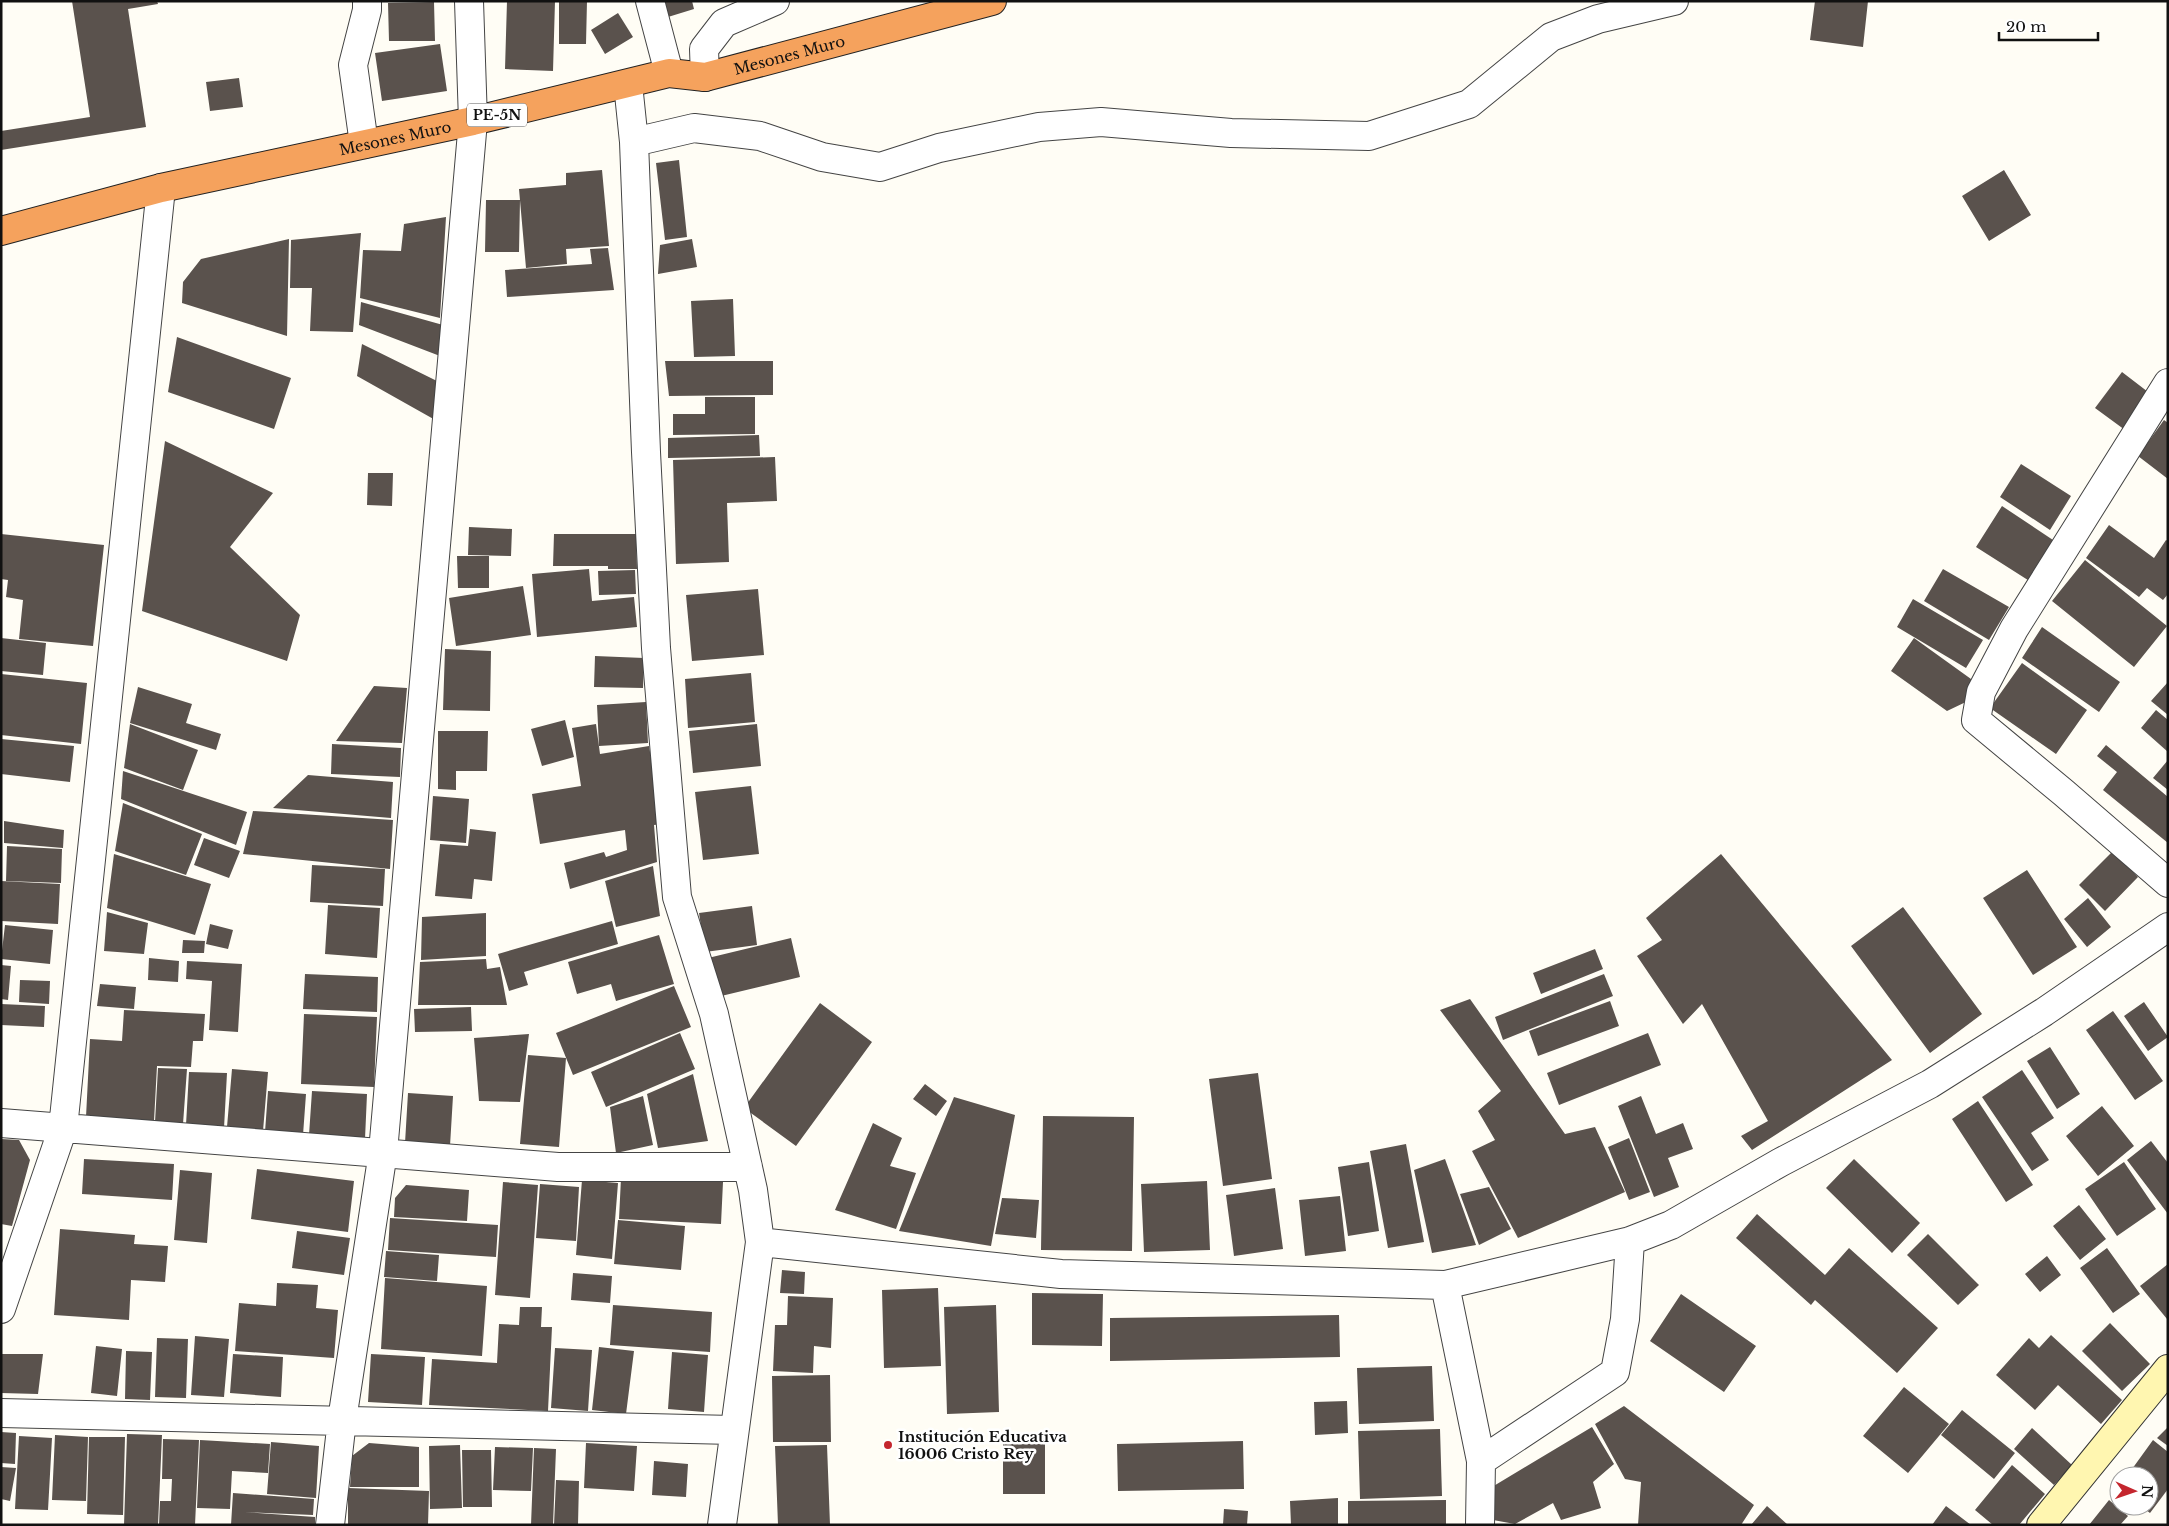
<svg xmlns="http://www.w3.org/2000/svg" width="2169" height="1526" font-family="'Libre Baskerville',serif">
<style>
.building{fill:#5a524d}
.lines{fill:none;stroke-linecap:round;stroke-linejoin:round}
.street-casing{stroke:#444;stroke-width:30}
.secondary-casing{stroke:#333;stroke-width:30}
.highway-casing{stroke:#222;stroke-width:30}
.street{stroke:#fff;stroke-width:28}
.secondary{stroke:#fff6b0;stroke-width:28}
.highway{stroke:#f5a25d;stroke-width:28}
.poi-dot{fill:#c4262e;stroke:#fff;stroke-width:2}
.labels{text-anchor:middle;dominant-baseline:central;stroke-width:5;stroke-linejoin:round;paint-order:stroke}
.shield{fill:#fff;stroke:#585858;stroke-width:1}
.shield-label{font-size:14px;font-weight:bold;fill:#111}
.street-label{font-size:15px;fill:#111;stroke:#fff}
.poi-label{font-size:15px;font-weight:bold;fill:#111;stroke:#fff;text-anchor:start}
</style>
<rect width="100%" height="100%" fill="#fffdf5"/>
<path class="building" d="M 72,1 L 157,1 L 158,4 L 128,9 L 146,127 L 1,150 L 1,131 L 90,117 Z
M 507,1 L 555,1 L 553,71 L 505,69 Z
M 559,1 L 587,1 L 586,44 L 559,44 Z
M 663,1 L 692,1 L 694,9 L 668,17 Z
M 1815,1 L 1868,1 L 1863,47 L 1810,40 Z
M 434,2 L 435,41 L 389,41 L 388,3 Z
M 618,13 L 633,37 L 605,54 L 591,30 Z
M 440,44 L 447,91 L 382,101 L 375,53 Z
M 239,78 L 243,107 L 210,111 L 206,82 Z
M 679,160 L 687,237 L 665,240 L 656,163 Z
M 602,170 L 609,246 L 566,249 L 567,264 L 526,268 L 519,189 L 566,185 L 566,173 Z
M 2004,170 L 2031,215 L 1989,241 L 1962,196 Z
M 486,200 L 520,200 L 519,252 L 485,252 Z
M 446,217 L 440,318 L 360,298 L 363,250 L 401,251 L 404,224 Z
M 361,233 L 353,332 L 310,331 L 312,288 L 290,288 L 291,240 Z
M 289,239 L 287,336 L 182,303 L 183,282 L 201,259 Z
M 692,239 L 697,267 L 658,274 L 660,245 Z
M 608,248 L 614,290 L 507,297 L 505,270 L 592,264 L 590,249 Z
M 733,299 L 735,356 L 694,357 L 691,301 Z
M 361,302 L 443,325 L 440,356 L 359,325 Z
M 177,337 L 291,378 L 274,429 L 168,392 Z
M 362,344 L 439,382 L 437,421 L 357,376 Z
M 665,361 L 773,361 L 773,395 L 669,396 Z
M 2122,372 L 2152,395 L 2125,430 L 2095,408 Z
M 705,397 L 755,397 L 755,434 L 673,435 L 673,414 L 705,414 Z
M 2164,420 L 2168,423 L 2168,479 L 2138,456 Z
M 759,435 L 760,456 L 668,458 L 668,438 Z
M 165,441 L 273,493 L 230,547 L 300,615 L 287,661 L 142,611 Z
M 775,457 L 777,501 L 727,503 L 729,562 L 676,564 L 673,460 Z
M 2021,464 L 2071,496 L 2050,530 L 2000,497 Z
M 368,473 L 393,473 L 392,506 L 367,505 Z
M 2002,506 L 2056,542 L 2031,582 L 1976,547 Z
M 2109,525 L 2154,558 L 2166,540 L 2168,541 L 2168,594 L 2163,600 L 2147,588 L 2139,597 L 2086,558 Z
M 469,527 L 512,529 L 511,556 L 468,555 Z
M 1,534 L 104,545 L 93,646 L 19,639 L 23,600 L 6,597 L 8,580 L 1,579 Z
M 554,534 L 636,534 L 637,569 L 608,569 L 608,566 L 553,566 Z
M 457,556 L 489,556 L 489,588 L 458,588 Z
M 2085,560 L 2167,626 L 2134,667 L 2052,601 Z
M 589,569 L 592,601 L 634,597 L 637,627 L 537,637 L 532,574 Z
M 1943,569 L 2009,607 L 1989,640 L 1924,601 Z
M 635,570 L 636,594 L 599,595 L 598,571 Z
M 523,586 L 531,635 L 456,646 L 449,598 Z
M 758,589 L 764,655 L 692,661 L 686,595 Z
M 1913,599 L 1983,640 L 1966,668 L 1897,627 Z
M 2042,627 L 2120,682 L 2099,712 L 2022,658 Z
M 1,638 L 46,643 L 43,675 L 1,671 Z
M 1914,638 L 1971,679 L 1970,700 L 1947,711 L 1891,671 Z
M 445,649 L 491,651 L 490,711 L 443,710 Z
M 595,656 L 644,658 L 643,688 L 594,687 Z
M 2022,663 L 2087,710 L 2056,754 L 1990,708 Z
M 751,673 L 755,722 L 688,728 L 685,679 Z
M 1,674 L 87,683 L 81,744 L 1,735 Z
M 2168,682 L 2168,715 L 2151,701 Z
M 374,686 L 407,688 L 402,743 L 336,741 Z
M 138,687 L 192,704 L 186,723 L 221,734 L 216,750 L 130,723 Z
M 646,702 L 648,743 L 599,746 L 597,705 Z
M 2156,710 L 2168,720 L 2168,752 L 2141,728 Z
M 565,720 L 574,757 L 542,766 L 531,729 Z
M 130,724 L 198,750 L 183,790 L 124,768 Z
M 596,724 L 600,754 L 649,746 L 662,824 L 654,825 L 657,862 L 570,889 L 564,863 L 604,852 L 606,857 L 627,850 L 625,830 L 540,844 L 532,794 L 581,786 L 572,728 Z
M 757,724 L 761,766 L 693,773 L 689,731 Z
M 438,731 L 488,731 L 487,771 L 456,771 L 456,790 L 438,789 Z
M 1,739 L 74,746 L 70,782 L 1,774 Z
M 332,744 L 401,748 L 400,777 L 331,774 Z
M 2106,745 L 2168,797 L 2168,843 L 2103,790 L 2117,772 L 2097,756 Z
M 2168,760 L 2168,790 L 2153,778 Z
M 123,771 L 247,812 L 236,845 L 121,799 Z
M 308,775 L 393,782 L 391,818 L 273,808 Z
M 751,786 L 759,854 L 703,860 L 695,792 Z
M 433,796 L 469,799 L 466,843 L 430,840 Z
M 123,803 L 202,834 L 186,875 L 115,851 Z
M 253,811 L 393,820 L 390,869 L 243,854 Z
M 4,821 L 64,830 L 63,848 L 4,843 Z
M 470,829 L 496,832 L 492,881 L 474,879 L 472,899 L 435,896 L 440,844 L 468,846 Z
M 204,838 L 240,851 L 229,878 L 194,865 Z
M 7,846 L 62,849 L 61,883 L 6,881 Z
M 2113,851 L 2138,877 L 2105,911 L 2079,885 Z
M 114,854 L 211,884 L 195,935 L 107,908 Z
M 1721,854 L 1892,1060 L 1752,1150 L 1741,1136 L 1768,1121 L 1702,1004 L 1683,1024 L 1637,956 L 1662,940 L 1646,918 Z
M 312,865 L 385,869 L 383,906 L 310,902 Z
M 653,866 L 660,916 L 616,927 L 605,881 Z
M 2027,870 L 2077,947 L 2033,975 L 1983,898 Z
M 1,881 L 60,884 L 58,924 L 1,921 Z
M 2088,898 L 2111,927 L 2087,947 L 2064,919 Z
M 328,905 L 380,908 L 377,958 L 325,954 Z
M 752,906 L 757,945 L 705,952 L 699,913 Z
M 1903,907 L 1982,1014 L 1930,1053 L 1851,946 Z
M 107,912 L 148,923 L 144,954 L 104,951 Z
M 486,913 L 486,956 L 421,960 L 422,917 Z
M 612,921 L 618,944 L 524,972 L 528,985 L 509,991 L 498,954 Z
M 210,924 L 233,930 L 228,949 L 206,944 Z
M 5,925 L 53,930 L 50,964 L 1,959 Z
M 659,935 L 674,984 L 616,1001 L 611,984 L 577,994 L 568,962 Z
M 791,938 L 800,977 L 717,997 L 708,958 Z
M 183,940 L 205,941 L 204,953 L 182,953 Z
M 1595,949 L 1603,969 L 1541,994 L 1533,973 Z
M 149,958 L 179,961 L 178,982 L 148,980 Z
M 486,959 L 487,969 L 500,967 L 507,1005 L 418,1005 L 420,962 Z
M 187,961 L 242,964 L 238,1032 L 209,1030 L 212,981 L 186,979 Z
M 1,965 L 11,966 L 8,1000 L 1,999 Z
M 305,974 L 378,977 L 377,1012 L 303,1009 Z
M 1604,974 L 1613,996 L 1503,1040 L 1495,1017 Z
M 20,980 L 50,981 L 49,1004 L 19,1002 Z
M 100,984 L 136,987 L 134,1009 L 97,1006 Z
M 674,986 L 691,1027 L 573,1075 L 556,1033 Z
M 1470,999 L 1565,1134 L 1595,1127 L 1625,1192 L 1518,1238 L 1472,1151 L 1495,1140 L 1478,1111 L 1501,1091 L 1440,1010 Z
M 1610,1001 L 1619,1026 L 1538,1056 L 1529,1031 Z
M 2144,1002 L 2168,1037 L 2148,1051 L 2124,1016 Z
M 820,1003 L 872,1042 L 796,1146 L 744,1108 Z
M 1,1004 L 45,1006 L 44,1027 L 1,1025 Z
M 471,1007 L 472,1031 L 415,1032 L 414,1009 Z
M 124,1010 L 205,1014 L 203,1041 L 193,1041 L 191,1067 L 157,1066 L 154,1121 L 86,1117 L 90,1039 L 122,1041 Z
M 2113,1011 L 2163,1081 L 2135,1100 L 2086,1030 Z
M 304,1014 L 377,1017 L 374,1087 L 301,1084 Z
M 680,1033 L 695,1069 L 606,1107 L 591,1072 Z
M 1648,1033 L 1661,1065 L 1559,1105 L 1547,1073 Z
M 529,1034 L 520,1102 L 479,1101 L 474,1038 Z
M 2050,1047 L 2080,1094 L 2057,1109 L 2027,1061 Z
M 528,1055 L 566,1058 L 559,1147 L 520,1144 Z
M 158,1068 L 187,1069 L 183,1124 L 155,1122 Z
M 232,1069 L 268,1072 L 263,1131 L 227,1127 Z
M 2022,1070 L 2054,1118 L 2031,1133 L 2049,1160 L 2032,1171 L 1982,1097 Z
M 189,1072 L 227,1073 L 224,1128 L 186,1125 Z
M 1258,1073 L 1272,1179 L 1223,1186 L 1209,1079 Z
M 693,1074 L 708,1141 L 658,1148 L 647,1094 Z
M 925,1084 L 947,1101 L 936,1116 L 913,1099 Z
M 268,1091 L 306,1094 L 303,1135 L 265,1132 Z
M 312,1091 L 367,1094 L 365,1139 L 309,1135 Z
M 408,1093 L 453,1096 L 450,1146 L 405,1143 Z
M 643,1096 L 653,1145 L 616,1153 L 610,1107 Z
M 1641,1096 L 1656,1134 L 1683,1123 L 1693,1149 L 1668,1158 L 1679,1187 L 1654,1197 L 1618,1106 Z
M 954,1097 L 1015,1115 L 991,1246 L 899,1231 Z
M 1978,1101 L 2033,1185 L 2006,1202 L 1952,1119 Z
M 2102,1106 L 2134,1146 L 2098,1176 L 2066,1136 Z
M 1043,1116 L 1134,1117 L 1132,1251 L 1041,1250 Z
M 873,1123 L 902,1138 L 890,1166 L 916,1173 L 896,1229 L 835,1210 Z
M 1629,1138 L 1650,1192 L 1629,1200 L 1608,1147 Z
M 1,1139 L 19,1140 L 30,1160 L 12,1226 L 1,1224 Z
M 2151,1141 L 2168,1163 L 2168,1214 L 2127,1160 Z
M 1406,1144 L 1424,1242 L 1388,1248 L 1370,1151 Z
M 84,1159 L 174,1164 L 172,1200 L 82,1194 Z
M 1445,1159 L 1476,1245 L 1432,1253 L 1414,1170 Z
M 1854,1159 L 1920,1223 L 1892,1253 L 1826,1188 Z
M 1369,1162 L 1379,1231 L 1348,1236 L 1338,1167 Z
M 2124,1162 L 2156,1209 L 2117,1236 L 2085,1189 Z
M 257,1169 L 354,1181 L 348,1232 L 251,1219 Z
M 180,1170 L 212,1173 L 207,1243 L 174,1240 Z
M 621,1178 L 723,1182 L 721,1224 L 619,1219 Z
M 582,1180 L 618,1183 L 612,1259 L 576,1255 Z
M 1207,1181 L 1210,1250 L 1144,1252 L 1141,1184 Z
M 503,1182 L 538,1185 L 530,1298 L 495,1295 Z
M 540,1184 L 579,1187 L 576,1241 L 536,1238 Z
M 406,1185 L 469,1190 L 467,1221 L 394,1217 L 395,1198 Z
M 1489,1187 L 1511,1229 L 1479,1245 L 1460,1194 Z
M 1275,1188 L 1283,1249 L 1234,1256 L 1226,1195 Z
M 1340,1196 L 1346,1251 L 1305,1256 L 1299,1200 Z
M 1002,1198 L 1039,1200 L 1036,1238 L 995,1234 Z
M 2079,1205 L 2106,1239 L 2080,1260 L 2053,1226 Z
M 1757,1214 L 1825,1275 L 1849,1248 L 1938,1328 L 1897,1373 L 1815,1300 L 1811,1305 L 1736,1238 Z
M 390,1218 L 498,1225 L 496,1257 L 388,1250 Z
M 618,1220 L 685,1226 L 681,1270 L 614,1264 Z
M 60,1229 L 135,1235 L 134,1244 L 168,1246 L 165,1282 L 131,1280 L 129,1320 L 54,1315 Z
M 297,1231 L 350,1238 L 344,1275 L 292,1268 Z
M 1928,1234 L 1979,1285 L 1958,1305 L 1907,1255 Z
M 2107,1248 L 2140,1294 L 2113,1313 L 2080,1268 Z
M 386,1251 L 439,1255 L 437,1281 L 384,1277 Z
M 2047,1256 L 2061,1275 L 2040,1292 L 2025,1274 Z
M 2168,1264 L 2168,1318 L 2167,1319 L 2140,1286 Z
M 782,1270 L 805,1272 L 804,1294 L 780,1293 Z
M 573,1273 L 612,1276 L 610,1303 L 571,1300 Z
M 385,1278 L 487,1286 L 482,1356 L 381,1349 Z
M 277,1283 L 318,1285 L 316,1308 L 338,1310 L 334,1358 L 235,1351 L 239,1303 L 276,1306 Z
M 938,1288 L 941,1366 L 884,1368 L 882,1290 Z
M 1032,1293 L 1103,1294 L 1102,1346 L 1032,1345 Z
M 1681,1294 L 1756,1346 L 1724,1392 L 1650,1341 Z
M 788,1296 L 833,1298 L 831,1348 L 814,1346 L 813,1373 L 773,1371 L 775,1325 L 787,1325 Z
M 613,1305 L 712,1312 L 710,1352 L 610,1345 Z
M 996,1305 L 999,1412 L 947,1414 L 944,1307 Z
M 520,1307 L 542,1307 L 541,1327 L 552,1327 L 548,1411 L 429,1405 L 432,1359 L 497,1363 L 499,1324 L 519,1325 Z
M 1339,1315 L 1340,1357 L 1110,1361 L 1110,1318 Z
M 2110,1323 L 2150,1364 L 2122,1391 L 2082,1351 Z
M 2051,1335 L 2122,1400 L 2101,1424 L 2058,1385 L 2035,1410 L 1996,1375 L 2029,1338 L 2039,1348 Z
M 195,1336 L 229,1339 L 224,1397 L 191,1395 Z
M 157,1338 L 188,1339 L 186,1398 L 155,1397 Z
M 96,1346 L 122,1349 L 117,1396 L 91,1393 Z
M 599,1347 L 634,1351 L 626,1414 L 592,1410 Z
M 555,1348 L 592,1350 L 588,1411 L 551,1408 Z
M 126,1351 L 152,1352 L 150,1400 L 125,1399 Z
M 672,1352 L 708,1355 L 704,1412 L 668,1409 Z
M 1,1354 L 43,1354 L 38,1394 L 1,1393 Z
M 233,1354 L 283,1357 L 281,1397 L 230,1393 Z
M 371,1354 L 425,1357 L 422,1405 L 368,1402 Z
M 1432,1366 L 1434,1421 L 1359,1424 L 1357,1368 Z
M 830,1375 L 831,1442 L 773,1442 L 772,1376 Z
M 1904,1387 L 1949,1424 L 1908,1473 L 1863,1436 Z
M 1347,1401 L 1348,1433 L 1315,1435 L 1314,1402 Z
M 1624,1406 L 1754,1505 L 1741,1525 L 1638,1525 L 1641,1482 L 1625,1479 L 1595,1424 Z
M 1962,1410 L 2015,1453 L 1994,1479 L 1941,1435 Z
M 1592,1427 L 1614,1464 L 1593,1482 L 1601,1508 L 1561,1520 L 1553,1503 L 1515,1524 L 1493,1520 L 1492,1487 Z
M 2168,1427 L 2168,1446 L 2157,1438 Z
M 2032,1428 L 2072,1465 L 2054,1485 L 2014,1449 Z
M 1440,1429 L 1442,1496 L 1360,1499 L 1358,1431 Z
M 1,1432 L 16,1433 L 15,1464 L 1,1463 Z
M 127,1434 L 162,1435 L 158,1525 L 124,1525 Z
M 55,1435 L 88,1437 L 86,1501 L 52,1500 Z
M 19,1436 L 52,1438 L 48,1510 L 15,1509 Z
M 89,1437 L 125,1437 L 123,1515 L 87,1514 Z
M 1003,1437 L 1045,1437 L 1045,1494 L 1003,1494 Z
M 163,1439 L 199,1440 L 195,1525 L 159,1525 L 160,1501 L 171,1501 L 172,1479 L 162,1479 Z
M 200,1440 L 270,1444 L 268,1473 L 232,1471 L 230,1509 L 197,1508 Z
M 2153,1440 L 2168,1452 L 2168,1489 L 2150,1513 L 2141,1506 L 2149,1506 L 2149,1476 L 2127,1476 Z
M 1243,1441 L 1244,1489 L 1118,1491 L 1117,1444 Z
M 271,1442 L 319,1446 L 316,1498 L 267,1494 Z
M 369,1443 L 419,1447 L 419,1487 L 350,1487 L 352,1456 Z
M 586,1443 L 637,1446 L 634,1491 L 584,1488 Z
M 460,1445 L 462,1508 L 430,1509 L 429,1446 Z
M 827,1445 L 830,1525 L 778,1525 L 775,1446 Z
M 495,1447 L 533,1448 L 531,1491 L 493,1490 Z
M 534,1448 L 556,1449 L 553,1525 L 531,1525 Z
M 462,1450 L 491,1450 L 492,1507 L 463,1507 Z
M 654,1461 L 688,1464 L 686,1497 L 652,1495 Z
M 2012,1465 L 2045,1494 L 2019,1525 L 1993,1525 L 1975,1510 Z
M 1,1467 L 16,1468 L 10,1501 L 1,1499 Z
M 556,1480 L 579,1481 L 578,1525 L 554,1525 Z
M 348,1488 L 429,1491 L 428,1525 L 348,1525 Z
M 233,1493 L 314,1499 L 313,1515 L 244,1512 L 315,1517 L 315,1525 L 231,1525 Z
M 1338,1498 L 1338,1525 L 1291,1525 L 1290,1501 Z
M 1446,1500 L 1446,1525 L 1348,1525 L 1348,1501 Z
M 2109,1500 L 2128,1516 L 2120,1525 L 2089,1525 Z
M 1767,1506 L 1788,1525 L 1751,1525 Z
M 1946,1506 L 1971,1525 L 1932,1525 Z
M 1224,1509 L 1248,1511 L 1247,1525 L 1223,1525 Z"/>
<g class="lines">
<g class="street-casing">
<path id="street" d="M 650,1 L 669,73
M 705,77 L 704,49 L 724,23 L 775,1
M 628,84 L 634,142 L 646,452 L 656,648 L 677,897 L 714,1014 L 753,1190 L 760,1242 L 722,1525
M 634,142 L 694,128 L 760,136 L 822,157 L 880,167 L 939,148 L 1039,127 L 1101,122 L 1231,133 L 1369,136 L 1469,104 L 1551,37 L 1598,19 L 1674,1
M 364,144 L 353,65 L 367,10 L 367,1
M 2168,383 L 2014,629 L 1981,692 L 1976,720 L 2064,793 L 2168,883
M 1,1123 L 558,1167 L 748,1167
M 760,1242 L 1061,1274 L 1445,1285 L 1630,1241 L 1671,1225 L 1781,1162 L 1930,1084 L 2044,1012 L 2168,927
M 1445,1285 L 1481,1461 L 1480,1525
M 1,1309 L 63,1128 L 161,188
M 1,1413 L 733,1430
M 1481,1461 L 1615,1372 L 1625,1319 L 1630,1241
M 330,1525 L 342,1420 L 383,1152 L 473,121 L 469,1"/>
</g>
<g class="secondary-casing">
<path id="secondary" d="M 2041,1525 L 2168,1369"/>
</g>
<g class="highway-casing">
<g id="highway">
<path id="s1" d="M 1,231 L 161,188 L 473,121 L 669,73 L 705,77 L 992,1"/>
</g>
</g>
<use href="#street" class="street"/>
<use href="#secondary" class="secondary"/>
<use href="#highway" class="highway"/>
</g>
<circle class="poi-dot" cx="888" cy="1445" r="5"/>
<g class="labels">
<rect class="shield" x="467" y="103.5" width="60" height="23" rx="4"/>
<g class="shield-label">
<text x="497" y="115">PE-5N</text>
</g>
<g class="street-label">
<text stroke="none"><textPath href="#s1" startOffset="810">Mesones Muro</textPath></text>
<text stroke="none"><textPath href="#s1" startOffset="405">Mesones Muro</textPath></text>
</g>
<g class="poi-label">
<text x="898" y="1436">Institución Educativa<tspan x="898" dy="17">16006 Cristo Rey</tspan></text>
</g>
</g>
<rect width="2169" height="1526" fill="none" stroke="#111111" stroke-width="5"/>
<g transform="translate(2134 1491) rotate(92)"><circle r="24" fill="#ffffff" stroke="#a0a0a0"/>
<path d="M0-4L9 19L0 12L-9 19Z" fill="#c4262e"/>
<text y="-8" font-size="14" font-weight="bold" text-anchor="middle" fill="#111111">N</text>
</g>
<path d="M1999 32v8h99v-8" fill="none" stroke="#111111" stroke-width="2.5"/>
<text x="2006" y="32" font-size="15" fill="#111111" stroke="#ffffff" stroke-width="4" paint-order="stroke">20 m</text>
</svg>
